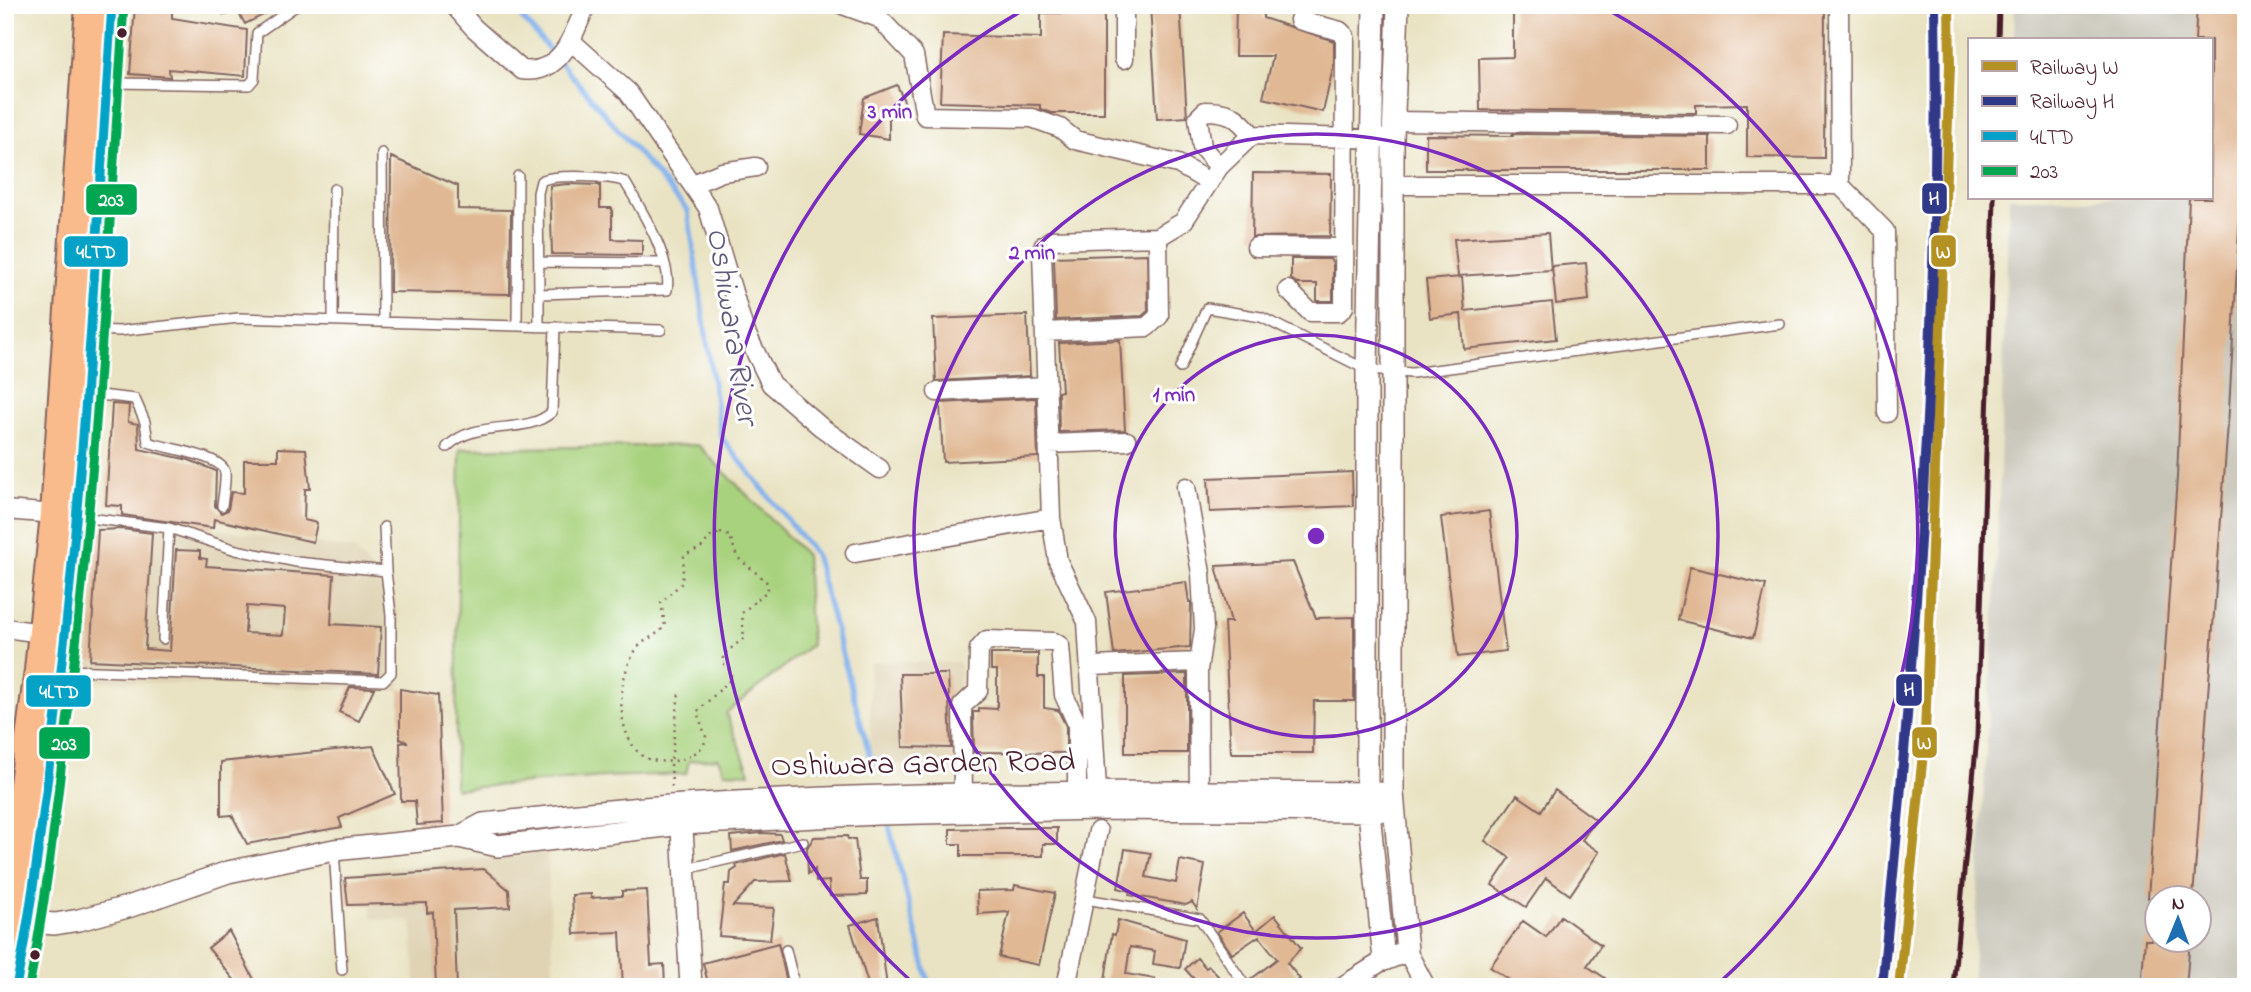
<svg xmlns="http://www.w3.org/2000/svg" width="2251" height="992" font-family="'Indie Flower',sans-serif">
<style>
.built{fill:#dfd3b4}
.industrial{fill:#c7c5b8;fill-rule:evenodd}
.green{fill:#a8d27d;stroke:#797854;stroke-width:2}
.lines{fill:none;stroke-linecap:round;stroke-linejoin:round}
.stream{stroke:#82b1ec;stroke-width:5}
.building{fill:#e0b894;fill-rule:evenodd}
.service-casing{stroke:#826460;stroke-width:12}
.minor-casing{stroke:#826460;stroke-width:21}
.tertiary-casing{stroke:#826460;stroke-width:24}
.primary-casing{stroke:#826460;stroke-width:32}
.path{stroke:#826460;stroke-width:2.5;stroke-dasharray:2 5;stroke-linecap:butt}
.service{stroke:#fff;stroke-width:9}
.minor{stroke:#fff;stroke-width:18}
.tertiary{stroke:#fff;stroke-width:21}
.primary{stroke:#fabb8c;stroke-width:28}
.rail{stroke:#4a1f2b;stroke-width:5}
.bus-1-casing{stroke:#fff;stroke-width:14}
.bus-2-casing{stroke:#fff;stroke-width:14}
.bus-1{stroke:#04a2c6;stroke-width:9}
.bus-2{stroke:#00a651;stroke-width:9}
.rail-1-casing{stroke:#fff;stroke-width:16}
.rail-2-casing{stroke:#fff;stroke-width:16}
.rail-1{stroke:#b39123;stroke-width:10}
.rail-2{stroke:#303888;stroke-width:10}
.ring{fill:none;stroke:#7b2cbf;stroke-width:3.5}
.bus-dot{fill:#4a1f2b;stroke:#fff;stroke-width:2.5}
.labels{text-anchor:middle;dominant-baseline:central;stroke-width:6;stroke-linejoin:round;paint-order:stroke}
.street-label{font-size:32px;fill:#4a1f2b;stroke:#fff}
.water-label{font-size:33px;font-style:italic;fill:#605978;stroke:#fff}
.centre{fill:#7b2cbf;stroke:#fff;stroke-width:3.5}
.ring-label{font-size:21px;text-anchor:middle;font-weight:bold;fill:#7b2cbf;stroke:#fff;stroke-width:6;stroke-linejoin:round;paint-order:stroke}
.line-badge{stroke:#fff;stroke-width:2.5}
.badge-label{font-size:19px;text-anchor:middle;font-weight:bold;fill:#fff}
</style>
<rect width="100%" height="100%" fill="#fff"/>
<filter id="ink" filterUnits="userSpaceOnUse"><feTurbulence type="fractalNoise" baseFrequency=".0143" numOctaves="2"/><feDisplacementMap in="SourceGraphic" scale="14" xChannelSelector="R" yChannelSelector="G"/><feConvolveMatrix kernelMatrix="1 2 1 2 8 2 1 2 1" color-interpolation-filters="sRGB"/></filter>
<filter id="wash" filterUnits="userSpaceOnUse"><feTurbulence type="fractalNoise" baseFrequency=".00686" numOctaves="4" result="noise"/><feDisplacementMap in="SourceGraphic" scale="28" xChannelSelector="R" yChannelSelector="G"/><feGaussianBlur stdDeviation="1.57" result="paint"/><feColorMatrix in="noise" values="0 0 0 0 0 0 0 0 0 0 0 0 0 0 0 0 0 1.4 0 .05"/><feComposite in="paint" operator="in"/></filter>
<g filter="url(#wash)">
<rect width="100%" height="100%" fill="#e9e3c3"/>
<path class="built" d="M 92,510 L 355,550 L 392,593 L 401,623 L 400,691 L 85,681 Z
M 870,662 L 960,662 L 959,764 L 870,764 Z
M 547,851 L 554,987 L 415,987 L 412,922 L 371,918 L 367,871 Z"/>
<path class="industrial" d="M 2015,5 L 2246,5 L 2246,987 L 1972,987 L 1996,585 L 2009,198 L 2211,198 L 2211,40 L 2014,40 ZM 2156,898 L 2198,898 L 2198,940 L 2156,940 Z"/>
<path class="green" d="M 698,445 L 806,555 L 811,645 L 726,713 L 750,773 L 724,772 L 718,758 L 689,761 L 686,774 L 604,777 L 455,789 L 460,449 Z"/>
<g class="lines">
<path class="stream" d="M 511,5 L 688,211 L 721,437 L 815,554 L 872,764
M 888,822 L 930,987"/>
</g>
<g id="blocks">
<path class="building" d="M 135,5 L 172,5 L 172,18 L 247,30 L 245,76 L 169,69 L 170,77 L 130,74 Z
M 234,5 L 283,5 L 245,24 Z
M 1150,5 L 1180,5 L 1187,117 L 1157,119 Z
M 1236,5 L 1263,5 L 1263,18 L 1334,41 L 1334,64 L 1323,112 L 1263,98 L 1273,56 L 1235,56 Z
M 1513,5 L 1825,5 L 1824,158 L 1747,157 L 1747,104 L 1696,105 L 1696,113 L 1480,110 L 1479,58 L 1513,57 Z
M 2197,5 L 2246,5 L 2246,105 L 2229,410 L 2193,898 L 2148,898 L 2177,477 L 2189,198 L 2211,198 L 2211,40 L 2195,40 Z
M 1041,13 L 1104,13 L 1104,113 L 1051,113 L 1040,109 L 1040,105 L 940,102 L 943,35 L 1041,38 Z
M 897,85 L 907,108 L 889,115 L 889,139 L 859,134 L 864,98 Z
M 1513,134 L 1710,136 L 1710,170 L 1426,170 L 1426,135 L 1513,136 Z
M 391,157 L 458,186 L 458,209 L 511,210 L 510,294 L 390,292 Z
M 1253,173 L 1331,174 L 1330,236 L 1252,237 Z
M 567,184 L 600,185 L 600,208 L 612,208 L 612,239 L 642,240 L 642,255 L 552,254 L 550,186 Z
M 1548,233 L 1551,270 L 1458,276 L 1454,239 Z
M 1147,254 L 1148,311 L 1142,316 L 1056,320 L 1054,257 Z
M 1291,259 L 1330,259 L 1333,263 L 1333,301 L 1317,301 L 1317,284 L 1298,284 L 1291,279 Z
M 1586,263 L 1589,300 L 1556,304 L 1552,266 Z
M 1462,277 L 1465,311 L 1552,302 L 1556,339 L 1464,349 L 1461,314 L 1430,318 L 1426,280 Z
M 1027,315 L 1030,376 L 936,381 L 933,319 Z
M 1120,340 L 1125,430 L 1059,432 L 1058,392 L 1062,391 L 1059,343 Z
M 1036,398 L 1038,457 L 943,462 L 940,403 Z
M 112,404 L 129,405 L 128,422 L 138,424 L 139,449 L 189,460 L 216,471 L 215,506 L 221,513 L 228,510 L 231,492 L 244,493 L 244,460 L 278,460 L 278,448 L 306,449 L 310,489 L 305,489 L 304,520 L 317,523 L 313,542 L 214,519 L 213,528 L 122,515 L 122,506 L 106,505 Z
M 1352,472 L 1353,506 L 1210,512 L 1208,478 Z
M 1489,511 L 1506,651 L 1458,657 L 1441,517 Z
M 122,529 L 152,533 L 145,649 L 170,651 L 176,550 L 200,551 L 200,558 L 207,559 L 206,566 L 334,575 L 331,624 L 381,627 L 378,674 L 90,660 L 98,530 ZM 247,606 L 285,609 L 283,635 L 245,633 Z
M 1293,562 L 1316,618 L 1354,617 L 1354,701 L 1314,701 L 1313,753 L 1231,753 L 1224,622 L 1231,622 L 1216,566 Z
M 1690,567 L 1766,585 L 1753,638 L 1678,620 Z
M 1186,582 L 1189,602 L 1191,602 L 1190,647 L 1114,654 L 1106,592 Z
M 991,654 L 1038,654 L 1038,677 L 1044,677 L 1044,708 L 1058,710 L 1066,726 L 1066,753 L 974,752 L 973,712 L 979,712 L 979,708 L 997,709 L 997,670 L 991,670 Z
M 900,674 L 948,674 L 951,748 L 903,747 Z
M 1187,674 L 1187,753 L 1125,753 L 1125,676 Z
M 350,687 L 374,688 L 359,721 L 339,712 Z
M 400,689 L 438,695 L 443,823 L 417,825 L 415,801 L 401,801 L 400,743 L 408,742 L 400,739 Z
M 373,746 L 395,794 L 339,818 L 342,827 L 247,844 L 232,815 L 221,816 L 221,762 Z
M 1555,790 L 1596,820 L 1582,840 L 1599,852 L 1570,895 L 1546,878 L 1526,907 L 1492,885 L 1510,858 L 1485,841 L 1517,795 L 1541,811 Z
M 1005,828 L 1057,828 L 1057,844 L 1043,844 L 1043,856 L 961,856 L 961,844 L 950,844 L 950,829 Z
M 761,833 L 780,834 L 782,840 L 732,851 L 731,836 Z
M 847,836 L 848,839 L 855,839 L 860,880 L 867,880 L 867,895 L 830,896 L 829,881 L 816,882 L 815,869 L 808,874 L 807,848 L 814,837 Z
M 1125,849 L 1151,853 L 1146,877 L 1176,883 L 1180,860 L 1205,865 L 1197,909 L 1192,902 L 1186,905 L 1129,895 L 1130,891 L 1118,888 Z
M 785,853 L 792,881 L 755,882 L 733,906 L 774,908 L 770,940 L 719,936 L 725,884 L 730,884 L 731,872 L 737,868 L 736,865 Z
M 484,869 L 509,890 L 510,907 L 454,910 L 457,987 L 436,987 L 433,912 L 427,913 L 427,903 L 348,905 L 345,878 Z
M 1015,885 L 1055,893 L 1039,965 L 999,957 L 1009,912 L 978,914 L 977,891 L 1014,890 Z
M 647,890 L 651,965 L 664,964 L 665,987 L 623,987 L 620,932 L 574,934 L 572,895 L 591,894 L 591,898 L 622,896 L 622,891 Z
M 1243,913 L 1256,931 L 1275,915 L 1301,948 L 1287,963 L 1300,979 L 1289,987 L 1253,987 L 1250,980 L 1277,959 L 1259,936 L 1232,954 L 1217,932 Z
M 1561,916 L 1601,945 L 1587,966 L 1605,978 L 1599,987 L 1520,987 L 1490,967 L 1523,921 L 1546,937 Z
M 878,917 L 887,987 L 869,987 L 850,925 Z
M 1118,920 L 1185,939 L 1180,968 L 1153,964 L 1155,951 L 1130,947 L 1126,974 L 1155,979 L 1154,987 L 1104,987 L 1112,934 L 1115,935 Z
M 229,931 L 258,987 L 240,987 L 208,948 Z
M 2145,940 L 2190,940 L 2186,987 L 2141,987 Z
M 778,943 L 788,987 L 709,987 L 703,963 Z
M 1197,958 L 1206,968 L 1209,966 L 1228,987 L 1201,987 L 1185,969 Z"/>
</g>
</g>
<g filter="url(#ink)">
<use href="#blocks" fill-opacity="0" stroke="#826460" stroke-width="2"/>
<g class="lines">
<g class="service-casing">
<path id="service" d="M 224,5 L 226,10
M 112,83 L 249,85 L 254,79 L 257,33 L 297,5
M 382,153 L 383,321
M 539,262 L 663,263
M 539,294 L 667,290 C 673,260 640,208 625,182 C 612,176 553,174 541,181 L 538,193 L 539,294 L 539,327
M 333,319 L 334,189
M 517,326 L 518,176
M 95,330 L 119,331 L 239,318 L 661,330
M 1180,368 L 1207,308 L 1261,317 L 1367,370 L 1412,373 L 1780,324
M 91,394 L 135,399 L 145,422 L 148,442 C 163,448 222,455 225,472 C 226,483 223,496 222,506
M 447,447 C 477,417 524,437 552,412 L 555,327
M 384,527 L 386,571
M 163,639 L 169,528
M 67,670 L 383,681 L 391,673 L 391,615 L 386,571 L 297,562 L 236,550 L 169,528 L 81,517
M 334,850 L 342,970
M 686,869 L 803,842
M 1086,899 L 1200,919 L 1246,987
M 786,950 L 795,987"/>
</g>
<g class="minor-casing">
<path id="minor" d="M 454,5 L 474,28 L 522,70 C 561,76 574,34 586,5
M 843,5 L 879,18 L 914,55 L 925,116 L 1032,118 L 1060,128 L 1075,140 L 1178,164 L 1209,182
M 1839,5 L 1840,185 L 1885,231 L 1887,413
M 571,41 L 628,92 L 708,208 L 744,329 L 771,384 L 821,427 L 880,469
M 1124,59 L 1124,5
M 1393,121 L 1727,125
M 1219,167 L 1202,147 L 1198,118 L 1205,111 C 1229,111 1237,116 1252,135 L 1383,139
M 693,184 L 722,172 L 756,167
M 1393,185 L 1840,185
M 1256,247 L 1344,248
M 1288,290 L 1310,312 L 1339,312 L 1344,307 L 1345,36 L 1340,31 L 1299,20
M 1045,332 L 1147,327 L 1159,316 L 1158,237
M 937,392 L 1047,386
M 1048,444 L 1127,441
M 1186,487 L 1201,573 L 1204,629 L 1198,670 L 1199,803
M 5,510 L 55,514
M 855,553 L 1051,518
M 5,628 L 42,633
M 1091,666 L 1199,662
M 963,795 L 962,706 L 978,691 L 979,649 L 987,640 L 1054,642 L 1060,646 L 1064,695 L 1077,724 L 1077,793
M 1098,806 L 1087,622 L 1058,561 L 1051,518 L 1042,252 L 1044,245 L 1051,240 L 1158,237 L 1183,222 L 1219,167 L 1252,135
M 1407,951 L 1426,987
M 1066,987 L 1098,831
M 1341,987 L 1384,960"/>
</g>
<g class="tertiary-casing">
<path id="tertiary" d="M 1374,5 L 1367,370 L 1367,792 L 1384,960 L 1407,951 L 1393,793 L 1393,139 L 1398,5
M 681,811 L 691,987
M 459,837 L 483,824 C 550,817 617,809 684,805 C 915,791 1148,791 1380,793
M 16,921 L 55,924 L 79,920 L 131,906 L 228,872 L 334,850 L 459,837 L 498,846 L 682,824 L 877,814 L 1099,809 L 1380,811"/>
</g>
<g class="primary-casing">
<path id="primary" d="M 5,928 L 39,670 L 55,514 L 90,5
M 16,987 L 29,923 L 62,670 L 77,517 L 112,5"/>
</g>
<path class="path" d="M 720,533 L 730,536 L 737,557 L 766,581 L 768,590 L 742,613 L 744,638 L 724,654 L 722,662 L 731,671 L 731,679 L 697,712 L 706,737 L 704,745 C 689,762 666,765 645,758 C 613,736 616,674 639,646 C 647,638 658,635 665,626 L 661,602 L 682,583 L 684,555 L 701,548 L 710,537 Z
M 672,787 L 671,762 L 679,692"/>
<use href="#service" class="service"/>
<use href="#minor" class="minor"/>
<use href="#tertiary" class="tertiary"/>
<use href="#primary" class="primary"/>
<path class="rail" d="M 1998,40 L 1999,5
M 1953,987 L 1977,737 L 1994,198"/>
<g class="bus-1-casing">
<path id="bus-1" d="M 16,987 C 31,912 40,837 50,761 C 83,510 95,257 112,5"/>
</g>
<g class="bus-2-casing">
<path id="bus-2" d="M 29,987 C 44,912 53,837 62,761 C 95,511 107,258 124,6"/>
</g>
<use href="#bus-1" class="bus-1"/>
<use href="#bus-2" class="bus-2"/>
<g class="rail-1-casing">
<path id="rail-1" d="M 1899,987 L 1925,734 L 1950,66 L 1949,5"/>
</g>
<g class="rail-2-casing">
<path id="rail-2" d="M 1882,987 C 1915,661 1940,333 1935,5"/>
</g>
<use href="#rail-1" class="rail-1"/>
<use href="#rail-2" class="rail-2"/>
</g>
</g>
<g class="ring">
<circle cx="1316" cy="536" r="201"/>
<circle cx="1316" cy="536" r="402"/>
<path d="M913 983A602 602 0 0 1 1029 7M1603 7A602 602 0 0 1 1719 983"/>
</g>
<g class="bus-dot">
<circle cx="122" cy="33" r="6"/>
<circle cx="35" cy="955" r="6"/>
</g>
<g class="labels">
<g class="street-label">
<text transform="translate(923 765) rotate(-1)">Oshiwara Garden Road</text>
</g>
<g class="water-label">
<text transform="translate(731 326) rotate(81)">Oshiwara River</text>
</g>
</g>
<circle cx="1316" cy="536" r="10" class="centre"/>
<g class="ring-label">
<text x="890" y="118">3 min</text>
<text x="1032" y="259">2 min</text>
<text x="1174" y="401">1 min</text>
</g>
<g class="line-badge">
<rect x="1921" y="182" width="27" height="33" rx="7" fill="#303888"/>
<rect x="85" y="183" width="53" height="33" rx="7" fill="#00a651"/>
<rect x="1930" y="234" width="27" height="34" rx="7" fill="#b39123"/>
<rect x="63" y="235" width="66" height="33" rx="7" fill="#04a2c6"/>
<rect x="1895" y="673" width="28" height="34" rx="7" fill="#303888"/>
<rect x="25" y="674" width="67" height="34" rx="7" fill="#04a2c6"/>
<rect x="1911" y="726" width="27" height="33" rx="7" fill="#b39123"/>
<rect x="38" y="726" width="53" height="34" rx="7" fill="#00a651"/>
</g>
<g class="badge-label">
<text x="1934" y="205">H</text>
<text x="111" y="206">203</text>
<text x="1943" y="258">W</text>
<text x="96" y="258">4LTD</text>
<text x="1909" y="696">H</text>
<text x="59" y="698">4LTD</text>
<text x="1924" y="749">W</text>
<text x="64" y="750">203</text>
</g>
<rect width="2251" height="992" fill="none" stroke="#fff" stroke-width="28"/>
<rect x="1968" y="38" width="245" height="161" fill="#ffffff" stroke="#b7a5aa" stroke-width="2"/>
<rect x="1982" y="61" width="35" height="10" fill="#b39123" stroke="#b7a5aa" stroke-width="2"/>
<text x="2030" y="74" font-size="21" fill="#4a1f2b">Railway W</text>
<rect x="1982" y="96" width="35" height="10" fill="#303888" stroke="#b7a5aa" stroke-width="2"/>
<text x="2030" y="108" font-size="21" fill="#4a1f2b">Railway H</text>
<rect x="1982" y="131" width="35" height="10" fill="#04a2c6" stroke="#b7a5aa" stroke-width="2"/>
<text x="2030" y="144" font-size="21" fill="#4a1f2b">4LTD</text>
<rect x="1982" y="166" width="35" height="10" fill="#00a651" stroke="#b7a5aa" stroke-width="2"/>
<text x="2030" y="178" font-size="21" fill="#4a1f2b">203</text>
<g transform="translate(2178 919) rotate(1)"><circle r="33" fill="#ffffff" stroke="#b7a5aa" stroke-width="2"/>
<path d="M0-5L12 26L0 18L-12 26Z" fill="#1f6fb2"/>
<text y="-10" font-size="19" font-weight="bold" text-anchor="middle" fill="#4a1f2b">N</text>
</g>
</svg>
